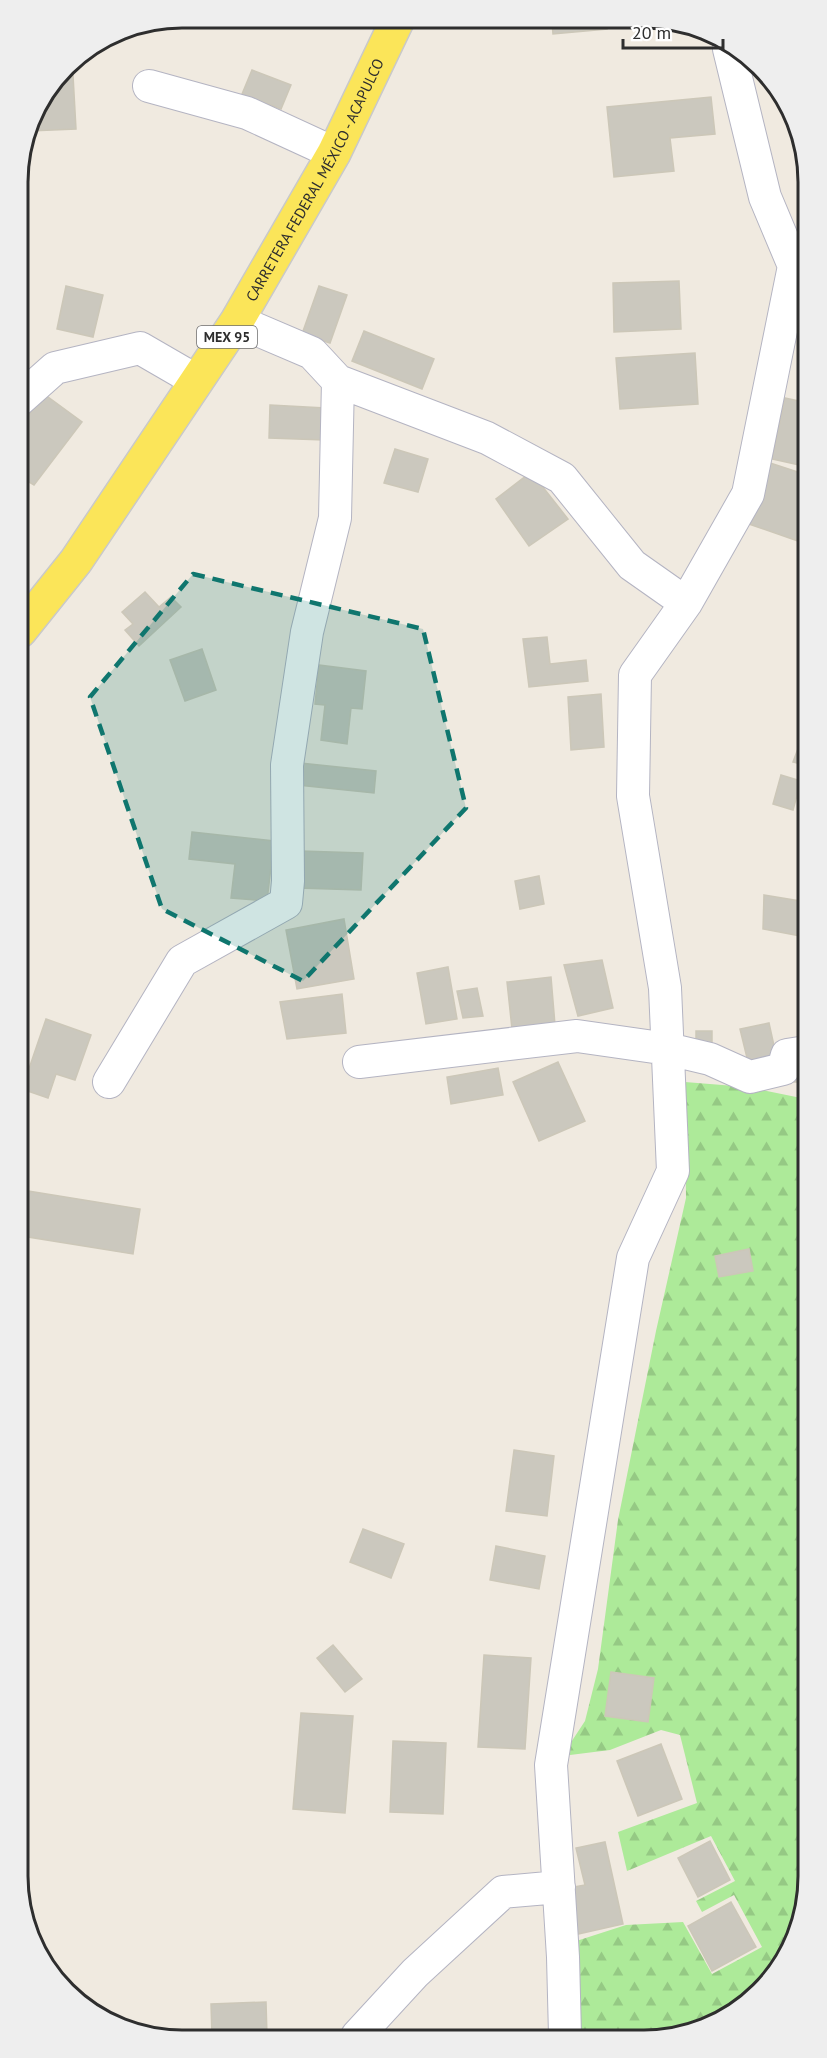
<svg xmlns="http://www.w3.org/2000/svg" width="827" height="2058" font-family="'PT Sans',sans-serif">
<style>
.forest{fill:url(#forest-firs)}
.building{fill:#cbc8be;stroke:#ccc7b8;stroke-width:1.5}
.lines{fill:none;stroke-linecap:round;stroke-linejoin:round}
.street-casing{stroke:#b4b4c2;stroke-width:34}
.primary-casing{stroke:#c9c9c9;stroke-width:36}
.street{stroke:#fff;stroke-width:32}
.primary{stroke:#fbe559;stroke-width:33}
.marked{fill:#0f766e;fill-opacity:0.2;stroke:#0f766e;stroke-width:4.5;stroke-dasharray:12 8;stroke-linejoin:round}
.labels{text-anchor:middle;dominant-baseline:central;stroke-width:6;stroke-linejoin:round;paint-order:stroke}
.shield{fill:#fff;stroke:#6d6d6d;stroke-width:1.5}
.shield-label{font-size:14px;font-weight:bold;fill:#2e2e2e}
.street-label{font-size:15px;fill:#2e2e2e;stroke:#fff}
.rim{fill:none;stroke:#2e2e2e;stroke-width:3}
</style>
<defs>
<pattern id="forest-firs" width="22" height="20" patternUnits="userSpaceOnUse" patternTransform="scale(1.5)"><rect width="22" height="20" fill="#adea99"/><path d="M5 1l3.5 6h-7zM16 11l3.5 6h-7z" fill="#95c984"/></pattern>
</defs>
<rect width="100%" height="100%" fill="#f0eae0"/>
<path class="forest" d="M 685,1082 L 747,1087 L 806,1099 L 809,1886 L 797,1938 L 768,1984 L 687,2034 L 570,2035 L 567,1944 L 626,1925 L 683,1922 L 712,1974 L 762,1947 L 734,1895 L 702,1912 L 696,1901 L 735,1881 L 711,1836 L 627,1871 L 618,1832 L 697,1803 L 680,1735 L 661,1730 L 610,1750 L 562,1756 L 585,1721 L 598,1669 L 618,1520 L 656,1331 L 686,1198 Z"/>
<path class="building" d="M 529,20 L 606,21 L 607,29 L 553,34 L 552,23 L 529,25 Z
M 252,70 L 291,85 L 281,109 L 242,94 Z
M 73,75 L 76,129 L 30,131 L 35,109 L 61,76 Z
M 711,97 L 715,134 L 670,138 L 674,171 L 614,177 L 607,107 Z
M 679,281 L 681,329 L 614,332 L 613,283 Z
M 66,286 L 103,295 L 93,337 L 57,329 Z
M 319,286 L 347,295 L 330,343 L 302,334 Z
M 364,331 L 434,359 L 422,389 L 352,361 Z
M 695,353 L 698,404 L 620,409 L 616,358 Z
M 44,394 L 82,422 L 34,485 L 19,476 L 19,428 Z
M 785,398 L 804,402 L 804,466 L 772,459 Z
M 270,405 L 325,408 L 324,440 L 269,438 Z
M 395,449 L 428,459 L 418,492 L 384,483 Z
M 764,461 L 804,474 L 805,525 L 798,541 L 743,522 Z
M 531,472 L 568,519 L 529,546 L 496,499 Z
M 145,592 L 159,607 L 171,597 L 181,607 L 139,646 L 125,630 L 133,624 L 122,612 Z
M 547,637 L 550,664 L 586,660 L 588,681 L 529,687 L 523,639 Z
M 202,649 L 216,690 L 185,701 L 170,660 Z
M 319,665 L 366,671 L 362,709 L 351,708 L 347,744 L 321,740 L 325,705 L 315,704 Z
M 601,694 L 604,747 L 571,750 L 568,697 Z
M 799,746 L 805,747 L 805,765 L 793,762 Z
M 300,763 L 376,771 L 374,793 L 298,785 Z
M 781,775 L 801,781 L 793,810 L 773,804 Z
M 192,832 L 274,841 L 267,901 L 231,898 L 235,864 L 189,859 Z
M 300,851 L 363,853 L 361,890 L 298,888 Z
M 539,876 L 544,904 L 520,909 L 515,881 Z
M 764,895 L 806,902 L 806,937 L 763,929 Z
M 344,919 L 354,979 L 297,989 L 286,930 Z
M 602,960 L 613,1008 L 578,1016 L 564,965 Z
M 448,967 L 457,1019 L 426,1024 L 417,973 Z
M 551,977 L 555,1025 L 512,1029 L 507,982 Z
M 477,988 L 483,1016 L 463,1018 L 457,991 Z
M 342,994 L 346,1033 L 287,1039 L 280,1002 Z
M 46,1019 L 91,1035 L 75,1080 L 56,1074 L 48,1098 L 22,1089 Z
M 769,1023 L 778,1064 L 750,1070 L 740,1029 Z
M 696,1031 L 712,1031 L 712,1047 L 696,1047 Z
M 806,1056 L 806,1082 L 790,1082 Z
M 558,1062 L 585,1121 L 539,1141 L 513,1082 Z
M 498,1068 L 503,1095 L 451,1104 L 447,1077 Z
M 22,1190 L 140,1209 L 133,1254 L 22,1236 Z
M 749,1249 L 753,1271 L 719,1277 L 715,1256 Z
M 514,1450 L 554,1456 L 547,1516 L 506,1511 Z
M 363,1529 L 404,1544 L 391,1578 L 350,1562 Z
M 496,1546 L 545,1556 L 539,1589 L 490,1580 Z
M 333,1645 L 362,1679 L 345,1692 L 317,1658 Z
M 484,1655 L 531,1658 L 525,1749 L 478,1747 Z
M 611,1672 L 654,1678 L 648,1722 L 605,1716 Z
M 301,1713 L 353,1716 L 345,1813 L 293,1809 Z
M 393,1741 L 446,1743 L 443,1814 L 390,1812 Z
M 661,1744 L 682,1799 L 638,1816 L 617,1761 Z
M 710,1841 L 730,1880 L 698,1897 L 678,1858 Z
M 605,1842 L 623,1924 L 578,1934 L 568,1888 L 585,1885 L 576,1848 Z
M 731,1902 L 756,1947 L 712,1971 L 688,1926 Z
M 266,2002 L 267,2036 L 212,2037 L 211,2004 Z"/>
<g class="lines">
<g class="street-casing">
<path id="street" d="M 729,49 L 765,197 L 794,266
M 149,86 L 247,113 L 334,153
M 237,321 L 312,353 L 338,381 L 487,438 L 562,478 L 632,565 L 686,603
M 19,400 L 55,368 L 140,348 L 197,381
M 359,1062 L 577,1036 L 668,1049 L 710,1059 L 750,1077 L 783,1069 L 787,1055 L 806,1052
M 109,1082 L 182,961 L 286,903 L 288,881 L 287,765 L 307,632 L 335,518 L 338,381
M 565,2035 L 563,1957 L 551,1765 L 633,1258 L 673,1171 L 665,988 L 633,796 L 635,675 L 686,603 L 748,494 L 794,266 L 804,249
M 357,2036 L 415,1973 L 503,1892 L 559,1887"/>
</g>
<g class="primary-casing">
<g id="primary">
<path id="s1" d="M 20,631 L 76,561 L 237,321 L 334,153 L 398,19"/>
</g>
</g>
<use href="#street" class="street"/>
<use href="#primary" class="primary"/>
</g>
<path class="marked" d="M 193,574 L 423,629 L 466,808 L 303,981 L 162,909 L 90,697 Z"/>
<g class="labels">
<rect class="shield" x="197" y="326" width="60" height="22" rx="4.5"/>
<g class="shield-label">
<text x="227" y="337">MEX 95</text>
</g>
<g class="street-label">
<text stroke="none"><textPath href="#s1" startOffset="540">CARRETERA FEDERAL MÉXICO - ACAPULCO</textPath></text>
</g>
</g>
<path d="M0 0H827V2058H0ZM182 28H644A154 154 0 0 1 798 182V1876A154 154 0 0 1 644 2030H182A154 154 0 0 1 28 1876V182A154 154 0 0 1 182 28Z" fill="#eee" fill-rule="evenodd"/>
<path class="rim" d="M182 28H644A154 154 0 0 1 798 182V1876A154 154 0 0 1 644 2030H182A154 154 0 0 1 28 1876V182A154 154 0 0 1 182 28Z"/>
<path d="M623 39v9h100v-9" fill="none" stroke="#2e2e2e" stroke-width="3"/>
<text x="632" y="39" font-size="18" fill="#2e2e2e" stroke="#ffffff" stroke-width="4.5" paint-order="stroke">20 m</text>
</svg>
